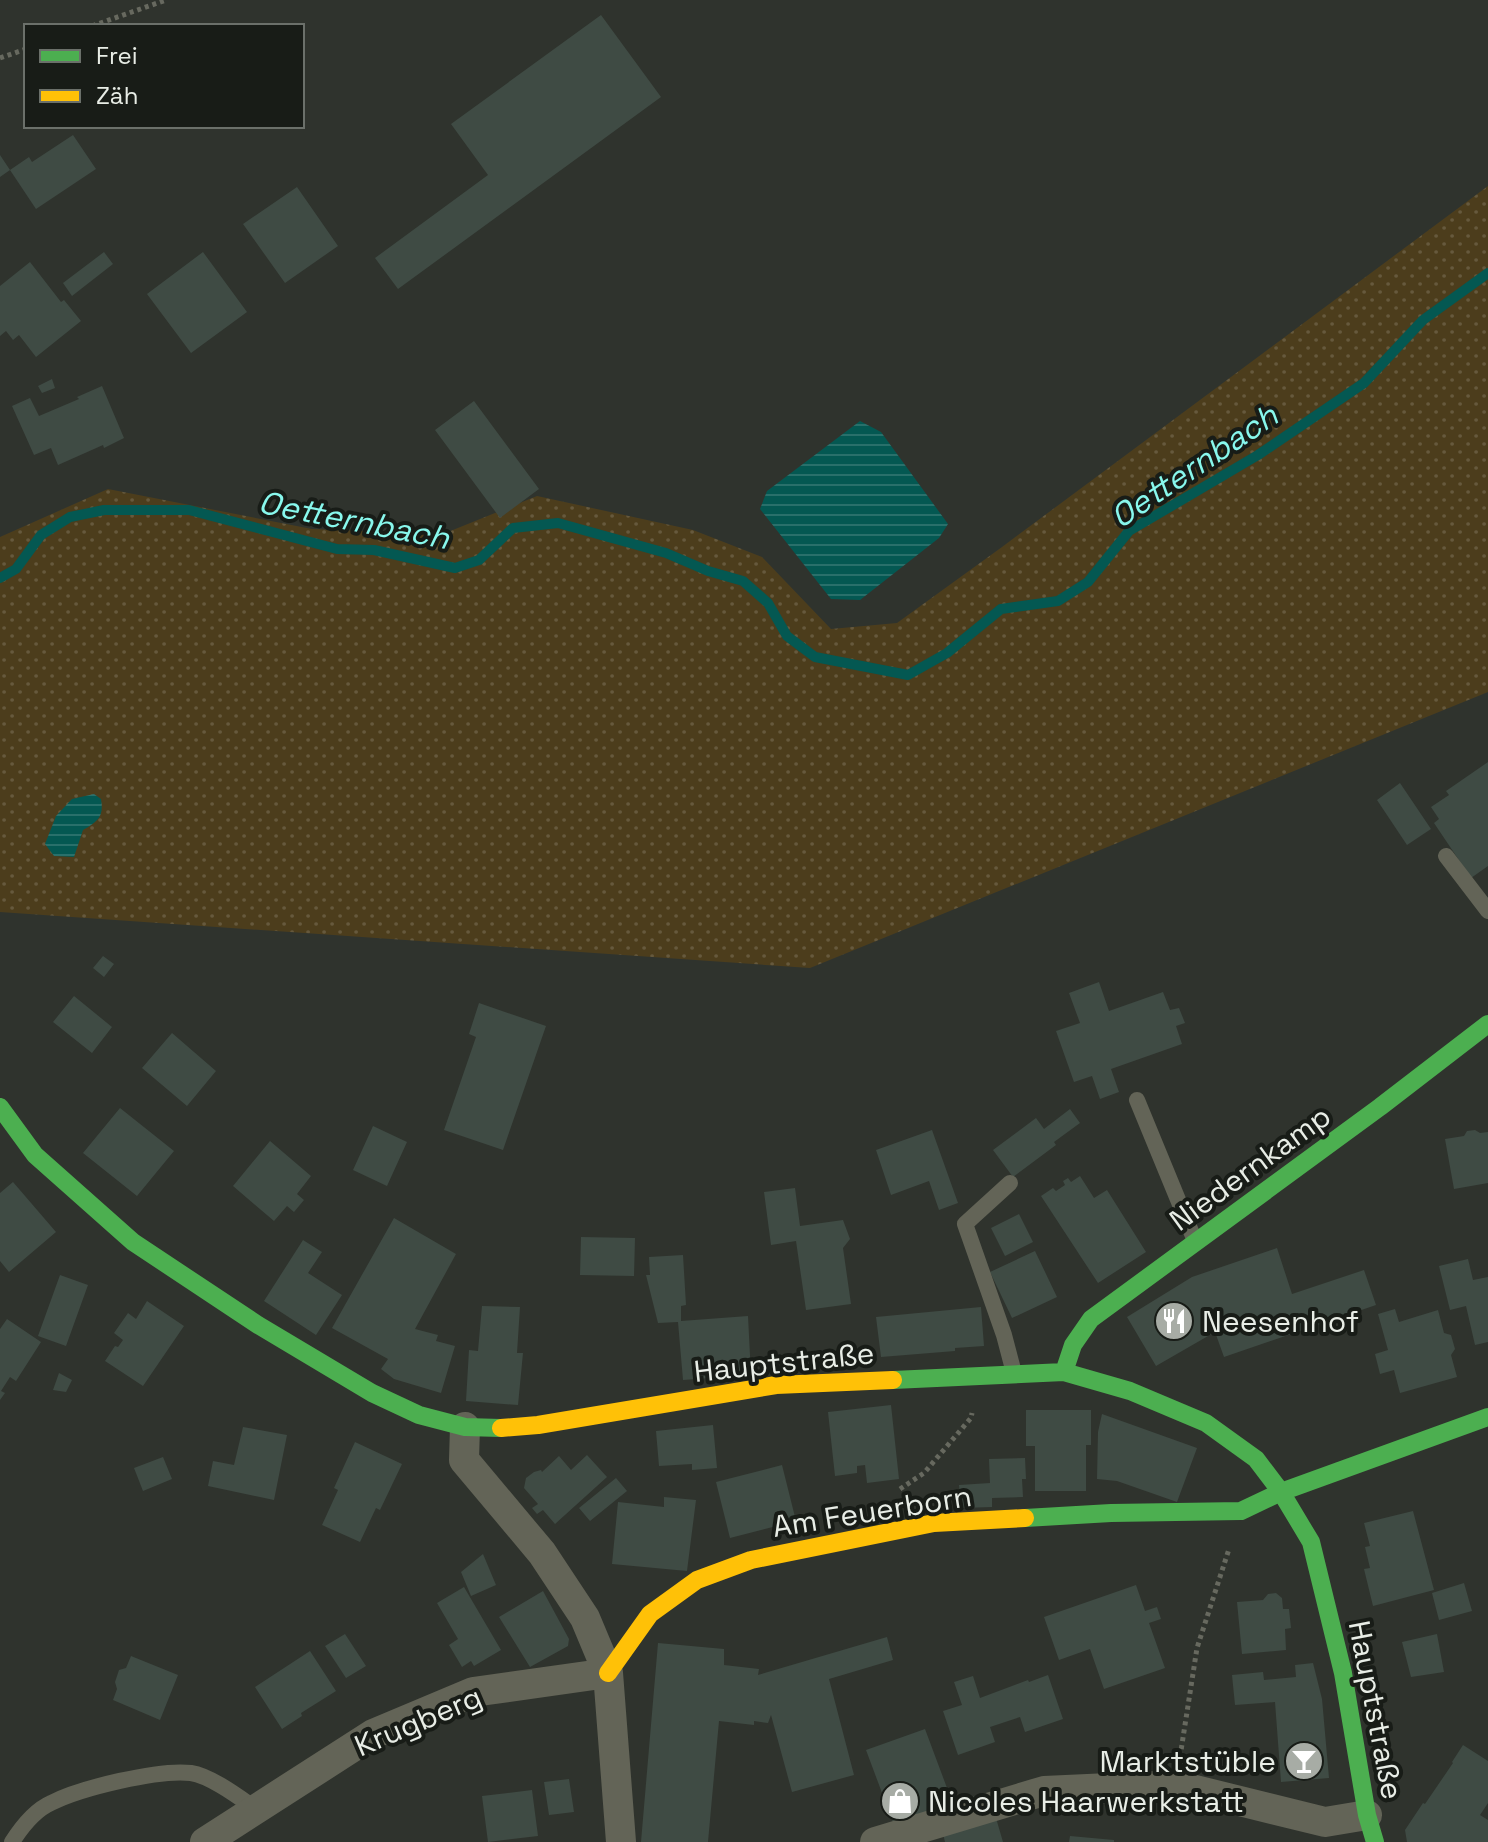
<svg xmlns="http://www.w3.org/2000/svg" width="1488" height="1842" font-family="'Space Grotesk',sans-serif">
<style>
.grass{fill:url(#grass-dots)}
.water{fill:url(#water-rules)}
.lines{fill:none;stroke-linecap:round;stroke-linejoin:round}
.stream{stroke:#045852;stroke-width:10}
.building{fill:#3f4b44}
.path{stroke:#67695f;stroke-width:5;stroke-dasharray:4 4;stroke-linecap:butt}
.lane{stroke:#636457;stroke-width:16}
.street{stroke:#636457;stroke-width:30}
.fast{stroke:#4caf50;stroke-width:18}
.slow{stroke:#ffc107;stroke-width:18}
.labels{text-anchor:middle;dominant-baseline:central;stroke-width:8;stroke-linejoin:round;paint-order:stroke}
.street-label{font-size:30px;fill:#e8ede6;stroke:#181c17}
.poi-label{font-size:30px;fill:#e8ede6;stroke:#181c17;text-anchor:start}
.water-label{font-size:32px;font-style:italic;fill:#88f8ed;stroke:#181c17}
</style>
<defs>
<pattern id="grass-dots" width="8" height="8" patternUnits="userSpaceOnUse" patternTransform="scale(2)"><rect width="8" height="8" fill="#4c3d1c"/><path d="M2 2h.1M6 6h.1" fill="none" stroke="#66593d" stroke-width="1.8" stroke-linecap="round"/></pattern>
<pattern id="water-rules" width="6" height="5" patternUnits="userSpaceOnUse" patternTransform="scale(2)"><rect width="6" height="5" fill="#045852"/><path d="M0 2.5h6" fill="none" stroke="#29706b"/></pattern>
</defs>
<rect width="100%" height="100%" fill="#2f332d"/>
<path class="grass" d="M 1488,186 L 1488,692 L 810,968 L 0,912 L 0,537 L 108,489 L 312,529 L 443,534 L 537,496 L 693,530 L 762,557 L 831,629 L 897,623 L 1002,547 Z"/>
<path class="water" d="M 860,421 L 881,432 L 948,524 L 939,538 L 860,600 L 831,599 L 760,509 L 767,491 Z
M 94,794 L 101,799 C 104,817 98,821 83,830 L 74,857 L 54,856 L 45,844 L 56,816 L 72,799 Z"/>
<g class="lines">
<path class="stream" d="M 0,578 L 16,569 L 41,535 L 70,517 L 104,510 L 189,510 L 337,549 L 374,550 L 455,568 L 479,560 L 513,528 L 558,523 L 666,553 L 708,571 L 743,581 L 768,603 L 787,636 L 815,657 L 908,675 L 947,653 L 1001,609 L 1058,601 L 1088,582 L 1129,531 L 1258,455 L 1364,383 L 1423,320 L 1488,273"/>
</g>
<path class="building" d="M 601,15 L 661,97 L 398,289 L 375,258 L 488,175 L 451,124 Z
M 73,135 L 96,169 L 36,209 L 10,170 L 29,157 L 32,162 Z
M 0,155 L 10,170 L 0,177 Z
M 297,187 L 338,246 L 285,283 L 243,224 Z
M 104,252 L 113,264 L 72,296 L 63,283 Z
M 203,252 L 247,312 L 191,353 L 147,294 Z
M 30,262 L 61,302 L 64,300 L 81,321 L 36,357 L 19,335 L 13,340 L 6,331 L 0,336 L 0,286 Z
M 52,379 L 55,388 L 42,393 L 38,386 Z
M 102,386 L 124,438 L 104,448 L 103,445 L 58,465 L 51,448 L 34,455 L 12,406 L 30,398 L 39,416 L 79,399 L 77,397 Z
M 474,401 L 539,489 L 500,518 L 435,430 Z
M 1488,762 L 1488,866 L 1471,878 L 1434,823 L 1439,819 L 1431,807 L 1449,795 L 1446,791 Z
M 1400,783 L 1431,829 L 1407,845 L 1377,800 Z
M 103,956 L 114,964 L 104,977 L 93,968 Z
M 1099,982 L 1109,1011 L 1163,992 L 1170,1010 L 1179,1008 L 1185,1023 L 1176,1026 L 1182,1044 L 1111,1069 L 1119,1092 L 1100,1099 L 1092,1076 L 1074,1082 L 1056,1031 L 1080,1023 L 1069,993 Z
M 74,996 L 112,1027 L 92,1053 L 53,1022 Z
M 479,1003 L 546,1026 L 503,1150 L 444,1130 L 476,1037 L 469,1034 Z
M 172,1033 L 216,1071 L 187,1106 L 142,1068 Z
M 120,1108 L 174,1151 L 137,1196 L 83,1153 Z
M 1070,1109 L 1080,1123 L 1054,1142 L 1056,1145 L 1013,1177 L 993,1150 L 1036,1118 L 1044,1129 Z
M 373,1126 L 407,1142 L 387,1186 L 353,1170 Z
M 932,1130 L 958,1203 L 939,1210 L 929,1181 L 891,1195 L 876,1150 Z
M 1475,1130 L 1480,1133 L 1488,1132 L 1488,1183 L 1454,1189 L 1445,1139 L 1464,1136 L 1467,1131 Z
M 270,1141 L 311,1176 L 297,1194 L 304,1200 L 294,1212 L 287,1206 L 274,1221 L 233,1186 Z
M 1080,1176 L 1094,1198 L 1107,1190 L 1146,1252 L 1098,1283 L 1041,1196 L 1053,1188 L 1056,1191 L 1065,1185 L 1063,1181 L 1068,1178 L 1071,1182 Z
M 13,1182 L 56,1232 L 9,1272 L 0,1261 L 0,1193 Z
M 795,1188 L 800,1226 L 843,1220 L 850,1239 L 843,1248 L 851,1304 L 806,1310 L 796,1241 L 771,1245 L 764,1192 Z
M 1019,1214 L 1033,1242 L 1005,1256 L 991,1228 Z
M 394,1218 L 456,1254 L 415,1329 L 438,1335 L 436,1341 L 455,1346 L 441,1393 L 394,1379 L 381,1369 L 388,1359 L 332,1328 Z
M 581,1237 L 635,1238 L 634,1276 L 580,1275 Z
M 303,1240 L 322,1252 L 308,1273 L 342,1295 L 316,1335 L 264,1301 Z
M 1277,1248 L 1292,1294 L 1364,1270 L 1376,1305 L 1224,1357 L 1215,1332 L 1156,1366 L 1127,1317 L 1192,1277 Z
M 1035,1251 L 1057,1297 L 1012,1318 L 990,1272 Z
M 683,1255 L 686,1305 L 681,1306 L 681,1321 L 748,1316 L 751,1375 L 683,1380 L 678,1322 L 658,1323 L 646,1275 L 650,1275 L 649,1257 Z
M 1468,1259 L 1473,1280 L 1488,1277 L 1488,1342 L 1475,1345 L 1466,1306 L 1450,1310 L 1439,1266 Z
M 60,1275 L 88,1285 L 66,1346 L 38,1336 Z
M 147,1301 L 184,1326 L 143,1386 L 105,1361 L 115,1346 L 118,1347 L 123,1340 L 114,1333 L 128,1313 L 136,1319 Z
M 482,1306 L 520,1307 L 517,1353 L 523,1353 L 518,1405 L 466,1401 L 469,1350 L 478,1351 Z
M 981,1307 L 984,1346 L 955,1348 L 955,1351 L 881,1357 L 876,1317 Z
M 1395,1309 L 1399,1322 L 1438,1310 L 1444,1333 L 1451,1335 L 1455,1349 L 1451,1355 L 1457,1377 L 1400,1393 L 1394,1370 L 1380,1374 L 1375,1354 L 1388,1350 L 1378,1314 Z
M 7,1319 L 41,1342 L 16,1381 L 10,1377 L 1,1391 L 5,1393 L 0,1400 L 0,1329 Z
M 59,1373 L 72,1380 L 66,1392 L 53,1390 Z
M 891,1405 L 899,1479 L 867,1483 L 865,1465 L 857,1466 L 857,1473 L 835,1476 L 828,1412 Z
M 1026,1410 L 1091,1410 L 1091,1445 L 1086,1445 L 1086,1491 L 1035,1491 L 1035,1446 L 1026,1446 Z
M 1102,1414 L 1197,1448 L 1177,1502 L 1117,1481 L 1097,1479 L 1098,1432 Z
M 713,1425 L 717,1468 L 692,1470 L 692,1464 L 659,1466 L 656,1431 Z
M 243,1427 L 287,1435 L 274,1500 L 208,1486 L 213,1461 L 234,1465 Z
M 355,1442 L 402,1464 L 380,1510 L 376,1508 L 360,1542 L 322,1525 L 338,1490 L 334,1488 Z
M 587,1455 L 607,1477 L 555,1524 L 543,1510 L 537,1514 L 532,1508 L 538,1504 L 524,1488 L 526,1478 L 534,1472 L 541,1470 L 542,1472 L 559,1456 L 571,1470 Z
M 163,1457 L 172,1479 L 143,1491 L 134,1468 Z
M 1025,1458 L 1026,1479 L 1022,1479 L 1023,1497 L 992,1498 L 992,1507 L 961,1508 L 959,1485 L 990,1483 L 989,1459 Z
M 782,1465 L 796,1521 L 730,1538 L 716,1482 Z
M 616,1478 L 627,1491 L 590,1521 L 579,1508 Z
M 664,1497 L 696,1500 L 687,1571 L 612,1564 L 618,1502 L 664,1507 Z
M 1413,1511 L 1434,1590 L 1373,1606 L 1364,1569 L 1370,1568 L 1365,1547 L 1370,1546 L 1364,1523 Z
M 483,1554 L 496,1585 L 471,1596 L 461,1572 Z
M 1464,1583 L 1472,1611 L 1439,1620 L 1432,1593 Z
M 1136,1585 L 1145,1611 L 1157,1607 L 1161,1619 L 1149,1623 L 1165,1668 L 1104,1689 L 1090,1649 L 1059,1660 L 1044,1617 Z
M 464,1587 L 501,1650 L 474,1666 L 471,1661 L 462,1667 L 449,1645 L 458,1639 L 437,1603 Z
M 543,1591 L 569,1639 L 568,1646 L 530,1667 L 499,1617 Z
M 1276,1593 L 1282,1598 L 1283,1609 L 1289,1609 L 1291,1628 L 1285,1629 L 1286,1650 L 1242,1654 L 1237,1602 L 1263,1600 L 1268,1594 Z
M 345,1634 L 366,1666 L 346,1678 L 325,1646 Z
M 1437,1634 L 1444,1672 L 1411,1677 L 1402,1642 Z
M 887,1637 L 893,1660 L 829,1679 L 854,1775 L 792,1792 L 771,1715 L 768,1723 L 754,1721 L 754,1725 L 719,1721 L 708,1842 L 641,1842 L 658,1643 L 724,1649 L 724,1665 L 759,1669 L 758,1675 Z
M 310,1651 L 336,1691 L 301,1713 L 302,1716 L 282,1729 L 255,1687 Z
M 131,1656 L 178,1675 L 160,1720 L 113,1700 L 117,1689 L 115,1682 L 119,1670 L 126,1668 Z
M 1313,1663 L 1322,1699 L 1329,1778 L 1281,1782 L 1275,1702 L 1235,1705 L 1232,1675 L 1263,1672 L 1264,1680 L 1296,1677 L 1295,1665 Z
M 1048,1675 L 1063,1719 L 1025,1732 L 1020,1717 L 990,1727 L 995,1742 L 958,1755 L 943,1711 L 962,1705 L 954,1682 L 973,1676 L 980,1698 L 1028,1680 L 1029,1682 Z
M 925,1729 L 953,1804 L 894,1825 L 866,1750 Z
M 1463,1745 L 1488,1761 L 1488,1803 L 1480,1815 L 1488,1820 L 1488,1842 L 1407,1842 L 1405,1830 L 1423,1803 L 1425,1804 L 1453,1763 L 1452,1762 Z
M 569,1779 L 574,1812 L 549,1815 L 544,1782 Z
M 532,1790 L 538,1836 L 488,1842 L 482,1796 Z
M 996,1818 L 1003,1842 L 945,1842 L 943,1834 Z
M 1070,1836 L 1114,1840 L 1114,1842 L 1069,1842 Z"/>
<g class="lines">
<path class="path" d="M 92,26 L 166,0
M 0,58 L 26,49
M 900,1489 L 924,1473 L 971,1418 L 972,1413
M 1180,1757 L 1197,1648 L 1229,1549"/>
<path class="lane" d="M 1446,856 L 1488,911
M 1137,1100 L 1195,1241
M 1010,1183 L 965,1224 L 1004,1335 L 1014,1373
M 12,1842 C 21,1828 35,1810 51,1803 C 80,1788 159,1769 191,1773 C 211,1776 240,1798 256,1809"/>
<path class="street" d="M 465,1427 L 464,1460 L 542,1553 L 585,1618 L 608,1673 L 621,1842
M 205,1842 L 373,1734 L 473,1692 L 608,1673
M 875,1842 L 1044,1791 L 1175,1785 L 1325,1822 L 1367,1815"/>
<path class="fast" d="M 0,1107 L 35,1155 L 133,1242 L 258,1325 L 372,1393 L 419,1415 L 465,1427 L 501,1428
M 1064,1372 L 1073,1345 L 1091,1319 L 1380,1107 L 1488,1024
M 893,1380 L 1064,1372 L 1130,1391 L 1206,1423 L 1256,1459 L 1281,1492 L 1311,1542 L 1343,1673 L 1367,1815 L 1375,1842
M 1025,1518 L 1111,1513 L 1241,1511 L 1281,1492 L 1488,1417"/>
<path class="slow" d="M 501,1428 L 538,1425 L 776,1385 L 893,1380
M 608,1673 L 650,1614 L 697,1580 L 751,1560 L 934,1523 L 1025,1518"/>
</g>
<defs>
<g id="restaurant-disc" transform="scale(2)"><circle r="9.5" fill="#a7aca5" stroke="#181c17"/><path d="M-5-6h1v4h1v-4h1v4h1v-4h1v5L-1.5 .5V6h-2V.5L-5-1ZM5-6V6H3V1.5H1.5Q1.5-4 5-6Z" fill="#fff"/></g>
<g id="bar-disc" transform="scale(2)"><circle r="9.5" fill="#a7aca5" stroke="#181c17"/><path d="M-6-5H6L.8 .8V4.5H3.5V6h-7V4.5H-.8V.8Z" fill="#fff"/></g>
<g id="shop-disc" transform="scale(2)"><circle r="9.5" fill="#a7aca5" stroke="#181c17"/><path d="M-5-2.5h2.3a2.7 3.5 0 0 1 5.4 0H5L5.5 6h-11ZM-1.5-2.5h3a1.5 2.3 0 0 0-3 0Z" fill="#fff"/></g>
</defs>
<g fill-rule="evenodd">
<use href="#restaurant-disc" x="1174" y="1321"/>
<use href="#bar-disc" x="1304" y="1761"/>
<use href="#shop-disc" x="900" y="1801"/>
</g>
<g class="labels">
<g class="street-label">
<text transform="translate(1250 1168) rotate(-36)">Niedernkamp</text>
<text transform="translate(784 1362) rotate(-6)">Hauptstraße</text>
<text transform="translate(872 1511) rotate(-9)">Am Feuerborn</text>
<text transform="translate(1376 1710) rotate(79)">Hauptstraße</text>
<text transform="translate(418 1721) rotate(-23)">Krugberg</text>
</g>
<g class="poi-label">
<text x="1202" y="1321">Neesenhof</text>
<text x="1276" y="1761" text-anchor="end">Marktstüble</text>
<text x="928" y="1801">Nicoles Haarwerkstatt</text>
</g>
<g class="water-label">
<text transform="translate(1194 466) rotate(-34)">Oetternbach</text>
<text transform="translate(354 520) rotate(11)">Oetternbach</text>
</g>
</g>
<rect x="24" y="24" width="280" height="104" fill="#181c17" stroke="#6b706a" stroke-width="2"/>
<rect x="40" y="50" width="40" height="12" fill="#4caf50" stroke="#6b706a" stroke-width="2"/>
<text x="96" y="64" font-size="24" fill="#e8ede6">Frei</text>
<rect x="40" y="90" width="40" height="12" fill="#ffc107" stroke="#6b706a" stroke-width="2"/>
<text x="96" y="104" font-size="24" fill="#e8ede6">Zäh</text>
</svg>
